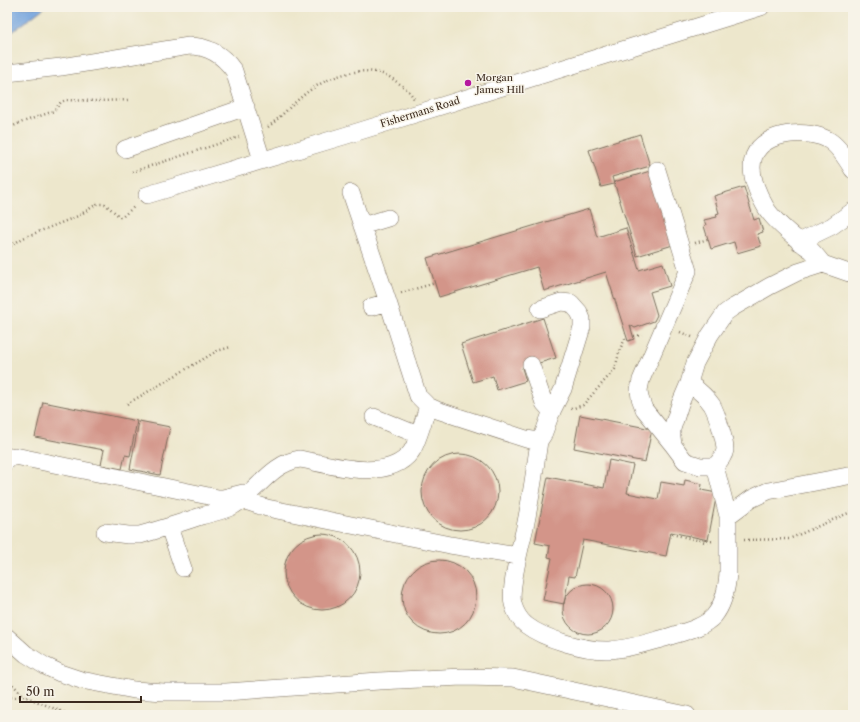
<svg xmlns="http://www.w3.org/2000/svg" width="860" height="722" font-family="'Libre Caslon Text',serif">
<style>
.water{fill:#74a4de;stroke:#58677e}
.building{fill:#d39589}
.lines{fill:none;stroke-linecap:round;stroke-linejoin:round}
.minor-casing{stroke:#796c5b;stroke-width:18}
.path{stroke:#796c5b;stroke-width:2.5;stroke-dasharray:1 3;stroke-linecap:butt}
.minor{stroke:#fff;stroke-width:17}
.poi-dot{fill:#b5179e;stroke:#f7f3e8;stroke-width:1.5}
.labels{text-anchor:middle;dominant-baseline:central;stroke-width:3;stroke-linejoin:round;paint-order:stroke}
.poi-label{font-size:10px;fill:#3b2a1e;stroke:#f7f3e8;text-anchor:start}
.street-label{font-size:10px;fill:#3b2a1e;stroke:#f7f3e8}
</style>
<rect width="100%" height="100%" fill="#f7f3e8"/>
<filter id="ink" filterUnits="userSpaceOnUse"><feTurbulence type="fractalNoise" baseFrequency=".025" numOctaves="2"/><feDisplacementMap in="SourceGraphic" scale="8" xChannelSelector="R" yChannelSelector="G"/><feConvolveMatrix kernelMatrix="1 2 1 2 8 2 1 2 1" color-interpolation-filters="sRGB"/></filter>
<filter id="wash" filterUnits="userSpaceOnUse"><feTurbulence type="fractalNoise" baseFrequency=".012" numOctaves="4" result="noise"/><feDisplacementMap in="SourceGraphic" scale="16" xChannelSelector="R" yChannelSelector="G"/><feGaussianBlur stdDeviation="0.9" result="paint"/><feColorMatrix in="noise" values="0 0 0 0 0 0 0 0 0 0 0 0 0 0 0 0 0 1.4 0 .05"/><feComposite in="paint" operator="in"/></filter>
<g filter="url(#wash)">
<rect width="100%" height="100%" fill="#ede7cc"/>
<path class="water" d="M 7,7 L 45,7 L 7,36 Z"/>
<g id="blocks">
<path class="building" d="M 640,134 L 650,166 L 612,177 L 614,184 L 601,187 L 589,150 Z
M 650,171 L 673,245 L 637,256 L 614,182 Z
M 744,187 L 754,220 L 759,218 L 763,232 L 757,234 L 761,246 L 737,253 L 734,242 L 711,249 L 704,226 L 706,225 L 704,220 L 717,217 L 716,214 L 719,213 L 714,196 Z
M 589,209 L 597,237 L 626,228 L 639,270 L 663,263 L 670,286 L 650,292 L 657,315 L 654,321 L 635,328 L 630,325 L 634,339 L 628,341 L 606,272 L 544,291 L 537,267 L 439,297 L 427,258 Z
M 543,318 L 556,358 L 522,368 L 526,381 L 497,390 L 493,376 L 473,382 L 461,344 Z
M 43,402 L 137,421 L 130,456 L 125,455 L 122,469 L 101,465 L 104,450 L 35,437 Z
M 580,415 L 652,429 L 645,462 L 574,448 Z
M 139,421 L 170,427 L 160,475 L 130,469 Z
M422 492a38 38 0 1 1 76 0a38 38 0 1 1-76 0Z
M 609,460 L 633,465 L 627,493 L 658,499 L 661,482 L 684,486 L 685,480 L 702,484 L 701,490 L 717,493 L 708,540 L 671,532 L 666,556 L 583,540 L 575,577 L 569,576 L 564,604 L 543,600 L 552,558 L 548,557 L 550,546 L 535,543 L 548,477 L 604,488 Z
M284 572a38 38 0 1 1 76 0a38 38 0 1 1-76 0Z
M402 597a37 37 0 1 1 74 0a37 37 0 1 1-74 0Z
M563 609a25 25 0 1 1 50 0a25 25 0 1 1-50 0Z"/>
</g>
</g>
<g filter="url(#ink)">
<use href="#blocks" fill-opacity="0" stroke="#796c5b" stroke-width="1"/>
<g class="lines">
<g class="minor-casing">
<path id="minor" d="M 7,73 L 61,67 L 189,46 C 208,46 223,55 234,71 L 262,160
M 125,149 L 246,107
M 657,170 L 688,271 L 641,380 L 639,390 L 640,398 L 644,409 L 673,445
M 351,193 L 388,302 L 418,396 L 428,406 L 437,410 L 526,439 L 539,441 C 535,470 531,498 525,527 C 521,544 509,589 513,604 C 515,611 520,620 526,625 C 544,639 586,651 609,650 C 629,649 649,642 668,637 C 683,632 703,628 714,616 C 723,605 727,587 728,573 L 728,516 L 715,466
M 147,195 L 344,136 L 761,7
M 362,226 L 388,218
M 799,242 L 832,226 L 853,211
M 823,264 C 819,259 815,254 811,250 C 807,247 802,244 799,241 C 788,232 771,218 765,206 C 757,192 748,172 754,156 C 764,131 810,128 830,141 C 840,148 847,160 853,170
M 371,307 L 388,302
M 531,365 L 544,403 L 552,412
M 689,383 C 697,389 706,396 712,405 C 717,414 725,440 725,450 C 724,456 719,462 715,466 L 700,466 L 685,461 L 673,445 L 672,437 L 672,429 L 680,404 L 689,383 L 695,363 L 710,335 L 725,313 L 732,308 L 770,286 L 798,272 L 823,264 L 849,273
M 374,417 L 418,435
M 539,441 L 543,435 L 551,413 L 563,389 L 582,327 L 582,319 L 579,312 L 571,303 L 561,302 L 540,309
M 7,461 L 11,457 L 15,456 L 218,498 L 223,498 L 243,493
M 242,500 L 267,508 L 450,545 L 518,556
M 728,516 L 751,499 L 768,491 L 853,475
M 169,527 L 183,568
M 105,532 L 128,535 L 140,535 C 161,529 181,523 201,516 C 212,513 224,511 233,506 C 257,492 271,463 300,459 C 331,465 388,483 411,452 C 418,442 424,418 428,406
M 7,637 L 26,654 L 45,666 L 60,673 L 81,680 L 134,690 L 164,692 L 226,692 L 379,681 L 462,677 L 513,678 L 687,715"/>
</g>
<path class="path" d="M 268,127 C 281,117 292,104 305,94 C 327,76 369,61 394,80 C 401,85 410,90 414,99
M 7,129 L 20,123 L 54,111 L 61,102 L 66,100 L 98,101 L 129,100
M 132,172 L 239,137
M 695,243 L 708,239
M 7,248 L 23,238 L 78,216 L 97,204 L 105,204 L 120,217 L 122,217 L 135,206
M 401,293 L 435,283
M 680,332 L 692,337
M 634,336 L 642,335
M 127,404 L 217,351 L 231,347
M 571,409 L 583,405 L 615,369 L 620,349 L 626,337
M 672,534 L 705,542 L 713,541
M 744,540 L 789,539 L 853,511
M 7,679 L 24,696
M 7,698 L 24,696 L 70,715
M 151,715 L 153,708"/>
<use href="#minor" class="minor"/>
</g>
</g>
<circle class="poi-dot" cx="468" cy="83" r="4"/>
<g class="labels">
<g class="poi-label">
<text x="476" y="77">Morgan<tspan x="476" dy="12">James Hill</tspan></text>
</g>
<g class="street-label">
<text transform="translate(420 112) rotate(-17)">Fishermans Road</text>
</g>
</g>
<rect width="860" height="722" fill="none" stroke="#f7f3e8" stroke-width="24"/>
<path d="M20 696v6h121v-6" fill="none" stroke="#3b2a1e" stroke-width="2"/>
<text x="26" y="696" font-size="12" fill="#3b2a1e" stroke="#f7f3e8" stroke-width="3" paint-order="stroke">50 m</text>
</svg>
